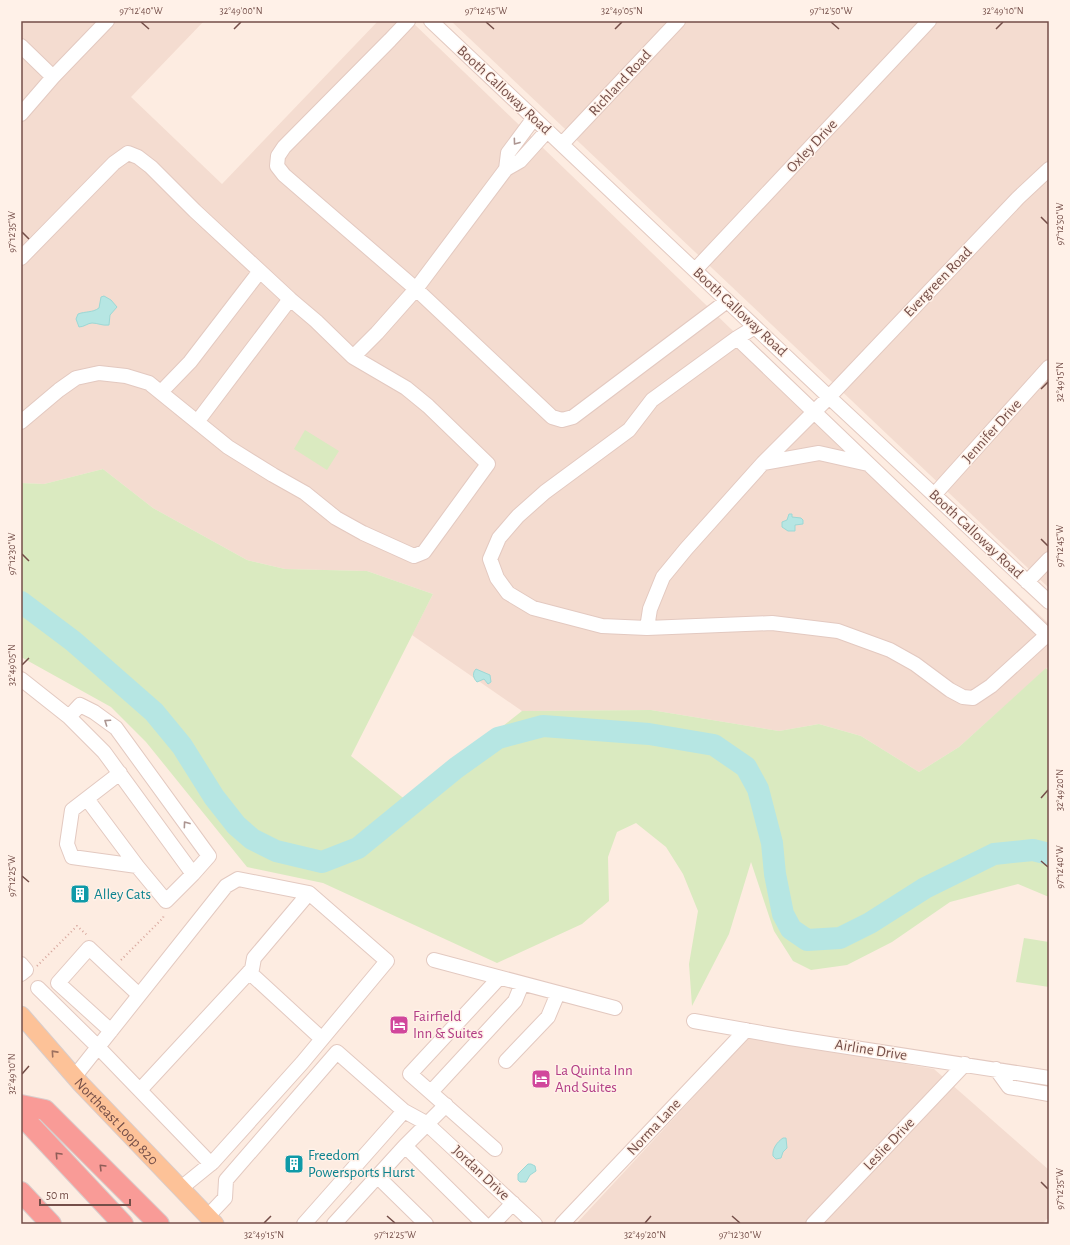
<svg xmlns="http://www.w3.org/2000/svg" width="1070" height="1245" font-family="'Alegreya Sans',sans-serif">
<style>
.residential{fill:#f4dcd0}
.green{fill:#daeac0}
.water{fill:#b6e6e3;stroke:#9cd8d5}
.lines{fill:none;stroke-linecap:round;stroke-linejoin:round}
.river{stroke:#b6e6e3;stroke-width:22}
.minor-casing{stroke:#e3c9c0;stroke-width:16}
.major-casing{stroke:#d8cdcc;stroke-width:19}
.highway-casing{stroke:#d8cdcc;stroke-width:22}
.path{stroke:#d7a69c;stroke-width:2;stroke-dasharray:1 3;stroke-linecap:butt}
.minor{stroke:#fff;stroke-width:14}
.major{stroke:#fdc298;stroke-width:17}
.highway{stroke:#f99b97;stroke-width:20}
.oneway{stroke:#ac9591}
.oneway2{stroke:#9d7160}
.oneway3{stroke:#8f5d58}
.ticks{fill:none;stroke:#744e48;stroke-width:1.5}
.labels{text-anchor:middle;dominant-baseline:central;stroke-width:3;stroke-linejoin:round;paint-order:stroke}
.street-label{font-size:15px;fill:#744e48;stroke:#fff1e8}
.culture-label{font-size:15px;fill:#0d838f;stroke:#fff1e8;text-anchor:start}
.hotel-label{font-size:15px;fill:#b23c85;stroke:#fff1e8;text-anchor:start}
.neatline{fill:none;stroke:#744e48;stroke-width:1.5}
.ticks-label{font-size:10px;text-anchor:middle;fill:#744e48}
</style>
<rect width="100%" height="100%" fill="#fdece1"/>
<path class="residential" d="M 21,21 L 204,21 L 131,97 L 222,184 L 378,21 L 411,21 L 731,329 L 1049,624 L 1049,666 L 959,747 L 919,772 L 861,736 L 819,724 L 779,731 L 651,710 L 522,711 L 412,635 L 433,594 L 367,571 L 285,569 L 247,560 L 153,508 L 103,469 L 44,484 L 21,483 Z
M 451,21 L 1049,21 L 1049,588 L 750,304 Z
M 749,1037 L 934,1069 L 1049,1170 L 1049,1217 L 1042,1224 L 576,1224 Z"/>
<path class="green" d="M 305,430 L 339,451 L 327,470 L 294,449 Z
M 103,469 L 153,508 L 247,560 L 285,569 L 367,571 L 433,594 L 351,756 L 407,801 L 522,711 L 651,710 L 779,731 L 819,724 L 861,736 L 919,772 L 959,747 L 1046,668 L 1049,671 L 1049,897 L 1018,884 L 950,902 L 892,942 L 847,965 L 811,970 L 793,961 L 774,931 L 751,862 L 729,934 L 692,1006 L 689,964 L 698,911 L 683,874 L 666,847 L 636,823 L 617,832 L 608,857 L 609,901 L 582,924 L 497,963 L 323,883 L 247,867 L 146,742 L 111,707 L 21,657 L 21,483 L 44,484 Z
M 1024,938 L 1049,942 L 1049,987 L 1016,982 Z"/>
<path class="water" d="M 104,296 L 111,300 L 117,307 L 110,315 L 109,325 C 102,326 98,323 92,323 C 88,323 84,327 79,327 L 76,319 L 78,314 C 86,311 92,313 99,308 L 101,297 Z
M 789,514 L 792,514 L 792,517 L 801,518 L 803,520 L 803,524 L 795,525 L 795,531 L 788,531 L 782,527 L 782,522 L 787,520 Z
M 476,669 L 490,675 L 491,682 L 488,684 L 484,679 L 477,682 C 473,678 472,673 476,669 Z
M 783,1138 L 786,1138 L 787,1148 L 783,1152 L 781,1158 L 776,1159 L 773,1156 C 772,1149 777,1142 783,1138 Z
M 528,1164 L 531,1164 L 535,1166 L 536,1171 L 530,1175 L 526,1182 L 520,1182 L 518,1180 L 518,1174 Z"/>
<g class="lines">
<path class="river" d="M 21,602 L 73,641 L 154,712 L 182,746 L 214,797 L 236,825 L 252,839 L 276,851 L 322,862 L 358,848 L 456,768 L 498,738 L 543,726 L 649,734 L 714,745 L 746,767 L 758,789 L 772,843 L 775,874 L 783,914 L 791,929 L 807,940 L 840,938 L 870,923 L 925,888 L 994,854 L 1033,850 L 1049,854"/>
<g class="minor-casing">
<path id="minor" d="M 408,21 L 390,40 L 284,147 L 278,156 L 277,166 L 284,175 L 416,289 L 552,417 L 562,420 L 573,417 L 727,301
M 431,21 L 829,397 L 1049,602
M 21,46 L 53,77
M 21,114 L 53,77 L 107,21
M 562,144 L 678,21
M 506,169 L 508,153 L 534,118
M 21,258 L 114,163 L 128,153 L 138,157 L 151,167 L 195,211 L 290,299 L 316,321 L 353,357
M 695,270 L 929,21
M 755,327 L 737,338 L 652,400 L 629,430 L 545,492 L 518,516 L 499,538 L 490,559 L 497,578 L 508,593 L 533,608 L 602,626 L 647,628 L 772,623 L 838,631 L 890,650 L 915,664 L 950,690 L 963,697 L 973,698 L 991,686 L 1049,633
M 737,338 L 1047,635
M 161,392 L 190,362 L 260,271
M 21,422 L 59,390 L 76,378 L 99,373 L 126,376 L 149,383 L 228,447 L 273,475 L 305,493 L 336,518 L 363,533 L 414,556 L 424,552 L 488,464 L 428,406 L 406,388 L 353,357 L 377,333 L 416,289 L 506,169 L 520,161 L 547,131
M 197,422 L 290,299
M 763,463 L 819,453 L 868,464
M 934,495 L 1049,367
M 1027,582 L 1049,559
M 647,628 L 650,609 L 663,577 L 686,549 L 763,463 L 829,397 L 1018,198 L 1049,169
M 21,679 L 69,717 L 104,752 L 193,874
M 69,717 L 80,705 L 94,712 L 116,728 L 209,856 L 193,874 L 166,901 L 137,866 L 72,857 L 67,844 L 72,810 L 120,773
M 87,799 L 137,866
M 434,960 L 615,1008
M 21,964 L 26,970 L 21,974
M 249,972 L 322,1039
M 38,988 L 98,1047 L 211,1164
M 694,1021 L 790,1038 L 1049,1078
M 111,1031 L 58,983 L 89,948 L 139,995
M 506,1061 L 548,1017 L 558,993
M 996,1069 L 1009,1087 L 1049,1094
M 75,1076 L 226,886 L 238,879 L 309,893 L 387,961 L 302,1063 L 213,1162 L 181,1188
M 140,1090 L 252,969 L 254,958 L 309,893
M 431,1092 L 515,1001 L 522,984
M 404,1111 L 426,1123 L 535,1224
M 405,1146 L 484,1224
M 495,1149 L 410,1074 L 499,978
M 377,1176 L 426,1224
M 208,1216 L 225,1198 L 226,1180 L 337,1052 L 404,1111 L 304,1224
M 334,1224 L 405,1146 L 446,1105
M 493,1224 L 513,1203
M 562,1224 L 746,1030
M 813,1224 L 965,1064"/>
</g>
<g class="major-casing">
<g id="major">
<path id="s1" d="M 21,1015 L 81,1084 L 215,1224"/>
</g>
</g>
<g class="highway-casing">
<path id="highway" d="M 21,1105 L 45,1110 L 159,1224
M 21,1115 L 123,1224
M 21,1192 L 51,1224"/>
</g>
<path class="path" d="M 121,960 L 163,918 L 164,914
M 37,966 L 77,926 L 87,935"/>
<use href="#minor" class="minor"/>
<use href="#major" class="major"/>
<use href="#highway" class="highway"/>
</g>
<defs><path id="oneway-chevron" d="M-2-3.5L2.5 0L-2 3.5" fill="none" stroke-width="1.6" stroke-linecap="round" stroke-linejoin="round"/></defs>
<g class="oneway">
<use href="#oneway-chevron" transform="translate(516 142) rotate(126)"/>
<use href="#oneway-chevron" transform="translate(107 722) rotate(-146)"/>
<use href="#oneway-chevron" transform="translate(186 824) rotate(-126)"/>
</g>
<use class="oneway2" href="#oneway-chevron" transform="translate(54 1053) rotate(-132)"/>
<g class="oneway3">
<use href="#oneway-chevron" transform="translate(58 1155) rotate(-133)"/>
<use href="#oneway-chevron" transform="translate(102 1167) rotate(-135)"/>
</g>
<path class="ticks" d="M 141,22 L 149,29M 486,22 L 494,29M 831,22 L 839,29M 234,29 L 241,22M 615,29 L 622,22M 996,29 L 1003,22M 1041,217 L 1048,224M 22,232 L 29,239M 1041,389 L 1048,382M 1041,539 L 1048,546M 22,554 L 29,561M 22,665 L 29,658M 1041,798 L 1048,790M 1041,861 L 1048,867M 22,876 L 29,882M 22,1074 L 29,1066M 1041,1182 L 1048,1189M 387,1216 L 395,1223M 732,1216 L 740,1223M 264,1223 L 271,1216M 645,1223 L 651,1216"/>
<defs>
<g id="building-square" transform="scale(1)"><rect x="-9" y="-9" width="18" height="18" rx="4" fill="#0f9aa8" stroke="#fff1e8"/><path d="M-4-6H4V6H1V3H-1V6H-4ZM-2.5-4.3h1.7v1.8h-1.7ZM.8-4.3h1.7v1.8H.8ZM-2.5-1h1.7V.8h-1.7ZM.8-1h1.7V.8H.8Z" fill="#fff"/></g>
<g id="hotel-square" transform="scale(1)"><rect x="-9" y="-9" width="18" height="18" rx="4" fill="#d1479c" stroke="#fff1e8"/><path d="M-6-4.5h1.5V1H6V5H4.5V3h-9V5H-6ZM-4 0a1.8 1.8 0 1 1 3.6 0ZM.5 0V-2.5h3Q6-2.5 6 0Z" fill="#fff"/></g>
</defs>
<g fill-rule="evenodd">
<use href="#building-square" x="80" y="894"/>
<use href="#hotel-square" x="399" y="1025"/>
<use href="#hotel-square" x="541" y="1079"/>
<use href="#building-square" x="294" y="1164"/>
</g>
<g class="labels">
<g class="street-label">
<text transform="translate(620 83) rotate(-47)">Richland Road</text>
<text transform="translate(504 90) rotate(43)">Booth Calloway Road</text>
<text transform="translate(812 146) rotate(-47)">Oxley Drive</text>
<text transform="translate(938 282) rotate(-46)">Evergreen Road</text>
<text transform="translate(740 312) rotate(43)">Booth Calloway Road</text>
<text transform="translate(992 431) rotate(-48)">Jennifer Drive</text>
<text transform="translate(976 534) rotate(43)">Booth Calloway Road</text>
<text transform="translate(871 1050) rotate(9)">Airline Drive</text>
<text stroke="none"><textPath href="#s1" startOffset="143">Northeast Loop 820</textPath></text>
<text transform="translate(654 1127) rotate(-47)">Norma Lane</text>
<text transform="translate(889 1144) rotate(-46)">Leslie Drive</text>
<text transform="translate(481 1173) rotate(43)">Jordan Drive</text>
</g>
<g class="culture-label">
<text x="94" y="894">Alley Cats</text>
<text x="308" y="1155">Freedom<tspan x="308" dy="17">Powersports Hurst</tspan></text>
</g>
<g class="hotel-label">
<text x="413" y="1016">Fairfield<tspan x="413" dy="17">Inn &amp; Suites</tspan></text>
<text x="555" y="1070">La Quinta Inn<tspan x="555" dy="17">And Suites</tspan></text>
</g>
</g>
<rect width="1070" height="1245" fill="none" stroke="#fff1e8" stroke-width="44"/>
<path d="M40 1199v6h90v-6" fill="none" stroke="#744e48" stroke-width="2"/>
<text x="46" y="1199" font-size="12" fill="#744e48" stroke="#fff1e8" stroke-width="3" paint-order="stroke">50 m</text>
<rect x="22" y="22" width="1026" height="1201" class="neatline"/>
<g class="ticks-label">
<text x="141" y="14">97°12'40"W</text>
<text x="241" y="14">32°49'00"N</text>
<text x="486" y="14">97°12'45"W</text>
<text x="622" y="14">32°49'05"N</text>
<text x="831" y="14">97°12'50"W</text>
<text x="1003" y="14">32°49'10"N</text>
<text transform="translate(1059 224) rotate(-90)" y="4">97°12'50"W</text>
<text transform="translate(11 232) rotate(-90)" y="4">97°12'35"W</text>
<text transform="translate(1059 382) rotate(-90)" y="4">32°49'15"N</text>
<text transform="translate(1059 546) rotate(-90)" y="4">97°12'45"W</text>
<text transform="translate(11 554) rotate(-90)" y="4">97°12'30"W</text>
<text transform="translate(11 665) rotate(-90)" y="4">32°49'05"N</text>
<text transform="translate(1059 790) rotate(-90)" y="4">32°49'20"N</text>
<text transform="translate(1059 867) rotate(-90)" y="4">97°12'40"W</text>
<text transform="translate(11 876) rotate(-90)" y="4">97°12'25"W</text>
<text transform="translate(11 1074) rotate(-90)" y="4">32°49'10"N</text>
<text transform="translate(1059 1189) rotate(-90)" y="4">97°12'35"W</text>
<text x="264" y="1238">32°49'15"N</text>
<text x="395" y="1238">97°12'25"W</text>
<text x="645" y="1238">32°49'20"N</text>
<text x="740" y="1238">97°12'30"W</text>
</g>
</svg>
